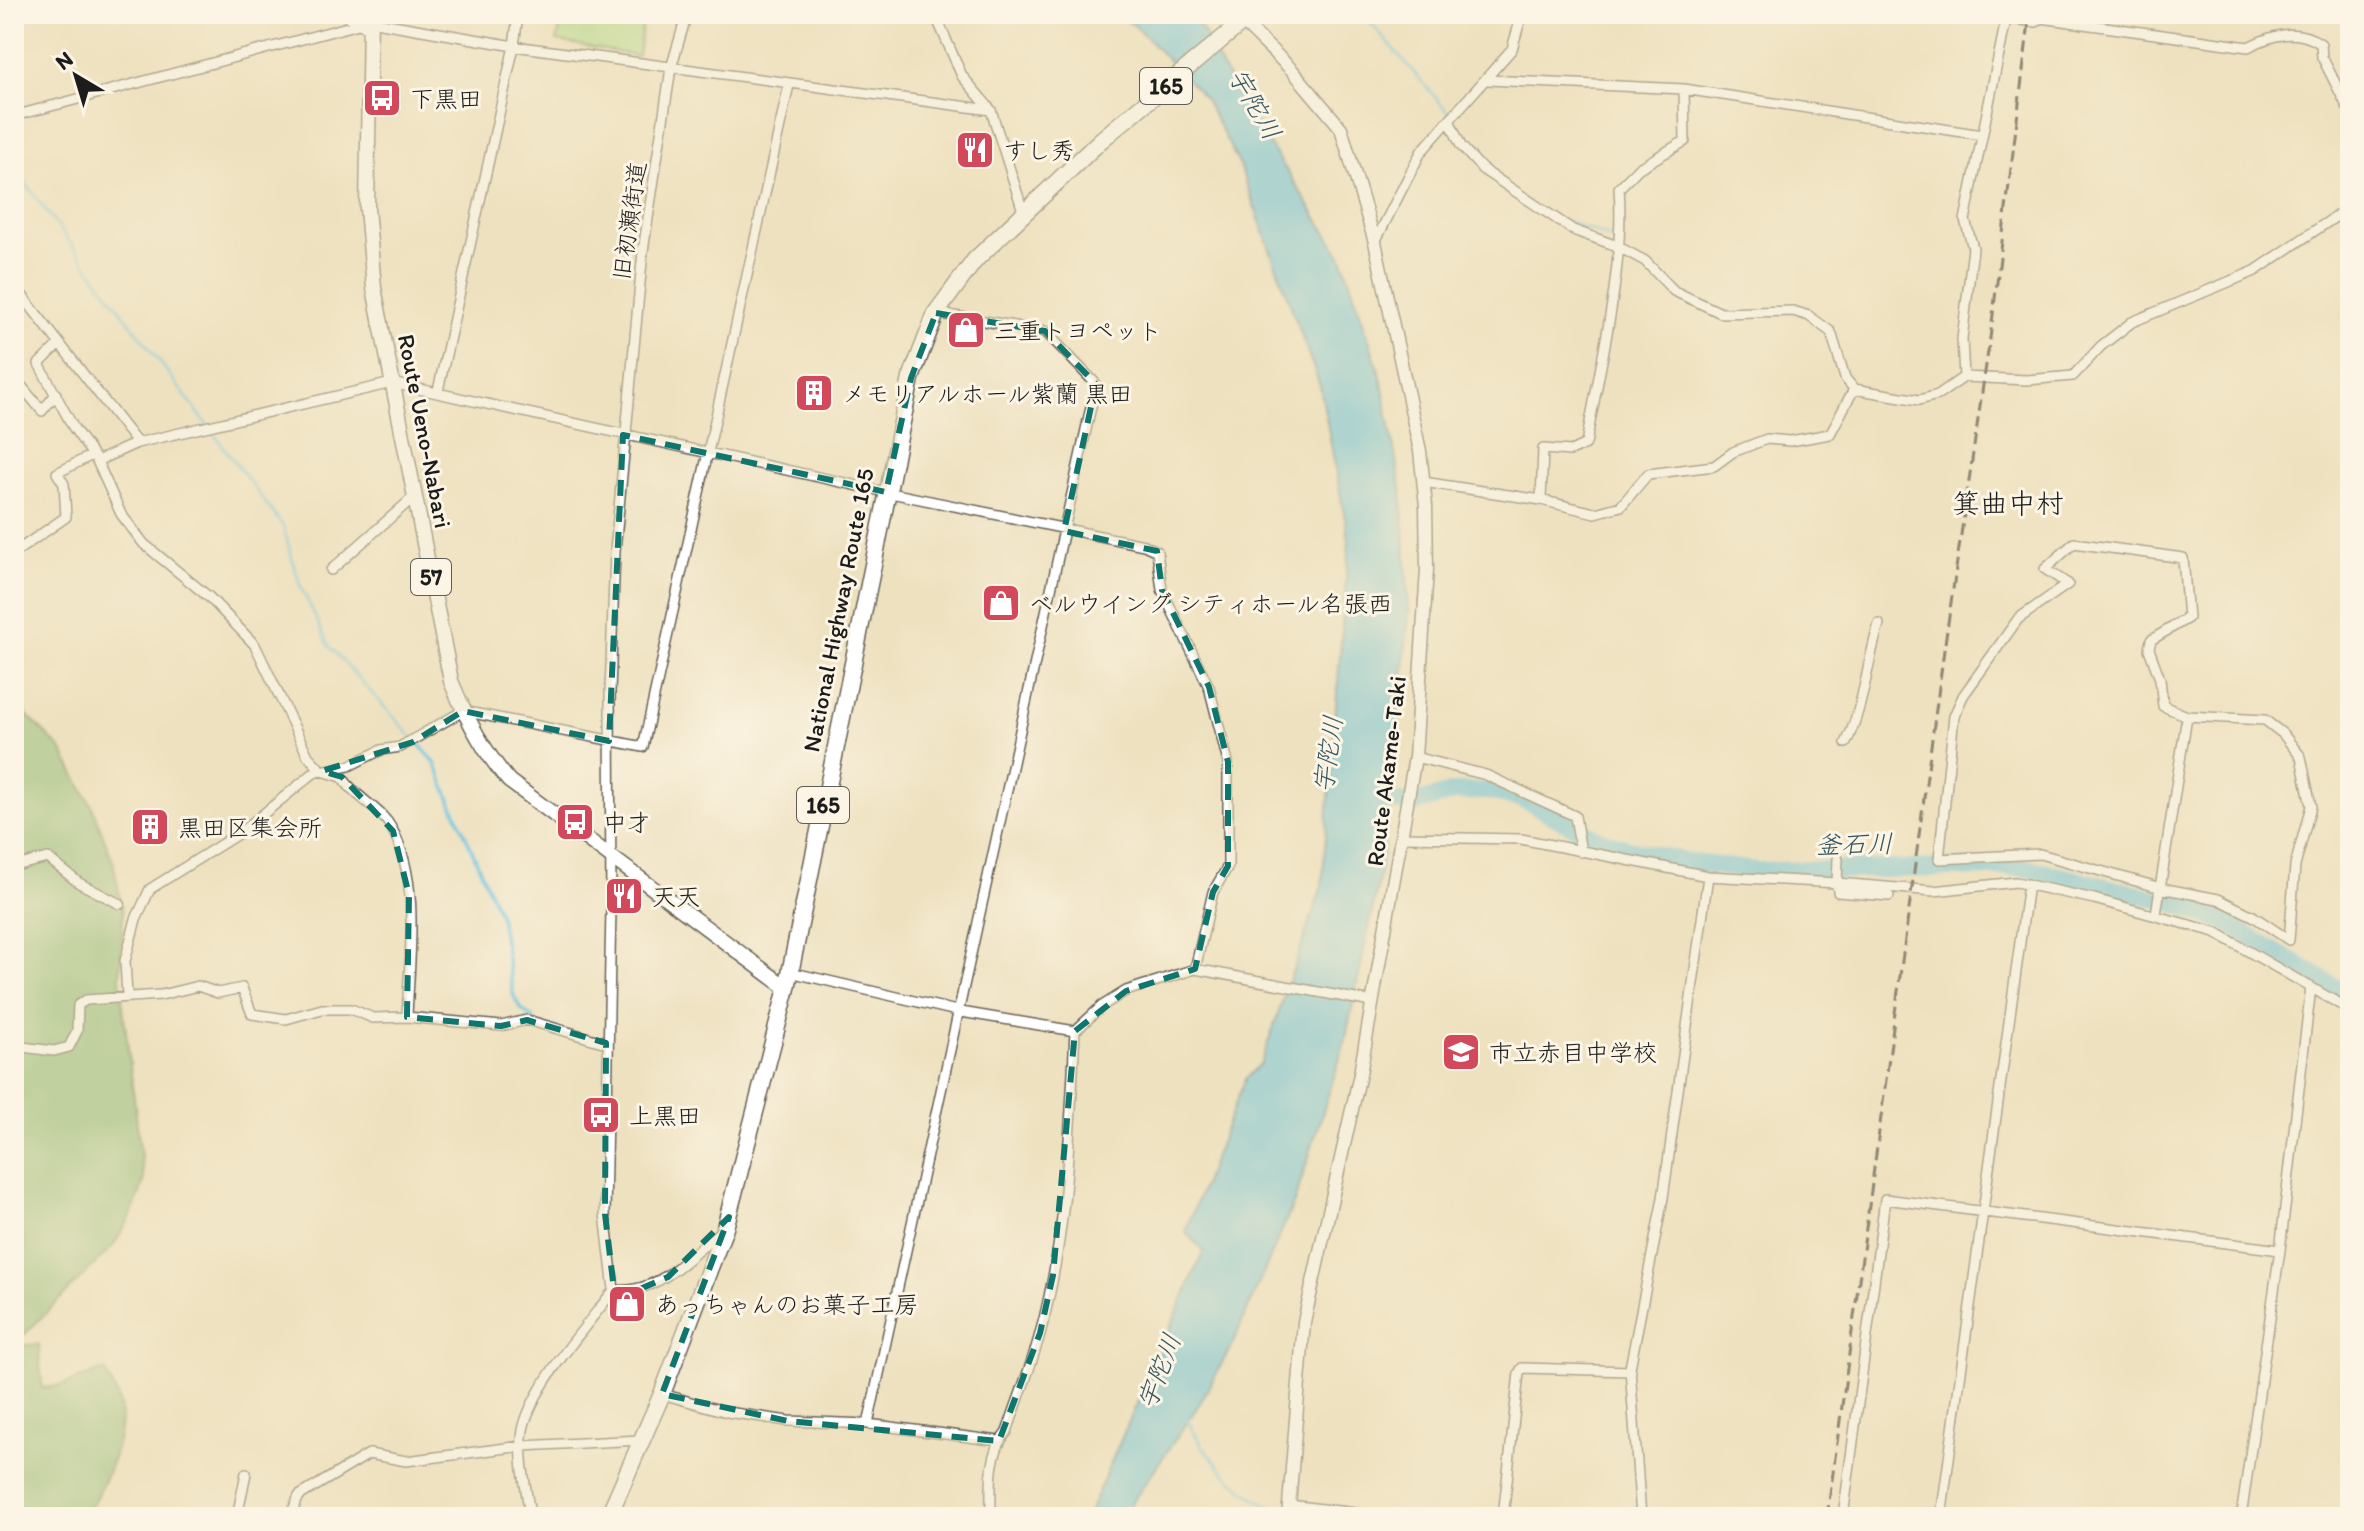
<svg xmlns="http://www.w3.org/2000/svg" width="2364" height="1531" font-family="Itim,'Klee One',sans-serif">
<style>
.green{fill:#aada88;stroke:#637b52;stroke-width:2}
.forest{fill:#87ba74;stroke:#526b48;stroke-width:2}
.water{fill:#64c3e2;stroke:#40707f;stroke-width:2}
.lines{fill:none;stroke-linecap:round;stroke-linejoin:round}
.stream{stroke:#64c3e2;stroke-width:3}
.river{stroke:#64c3e2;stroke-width:18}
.street-casing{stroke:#666155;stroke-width:12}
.secondary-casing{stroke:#666155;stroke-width:15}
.primary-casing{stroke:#666155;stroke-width:17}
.highway-casing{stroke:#666155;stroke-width:19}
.street{stroke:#fff;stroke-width:9}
.secondary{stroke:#fff;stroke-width:12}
.primary{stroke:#fff;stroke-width:14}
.highway{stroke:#fff;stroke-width:16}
.rail{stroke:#1c1c1c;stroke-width:3;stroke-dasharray:12 6;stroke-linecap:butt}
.marked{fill:none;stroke:#0f766e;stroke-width:6;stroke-dasharray:16 10;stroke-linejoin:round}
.labels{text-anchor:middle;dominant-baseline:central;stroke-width:6;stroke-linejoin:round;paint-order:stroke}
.shield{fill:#fcf5e5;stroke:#5f5d58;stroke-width:2}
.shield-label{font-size:22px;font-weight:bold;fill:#1c1c1c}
.poi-label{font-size:24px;fill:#1c1c1c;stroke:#fcf5e5;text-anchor:start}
.street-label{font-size:24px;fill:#1c1c1c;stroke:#fcf5e5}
.water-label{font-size:26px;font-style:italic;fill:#355661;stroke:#fcf5e5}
.quarter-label{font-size:28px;fill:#1c1c1c;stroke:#fcf5e5}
</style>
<rect width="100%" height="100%" fill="#fcf5e5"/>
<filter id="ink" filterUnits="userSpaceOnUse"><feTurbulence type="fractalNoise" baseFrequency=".0125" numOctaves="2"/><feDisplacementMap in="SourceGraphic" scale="16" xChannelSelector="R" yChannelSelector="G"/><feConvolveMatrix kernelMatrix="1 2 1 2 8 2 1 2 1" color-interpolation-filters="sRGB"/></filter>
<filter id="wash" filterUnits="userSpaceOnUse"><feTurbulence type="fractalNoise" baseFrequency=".006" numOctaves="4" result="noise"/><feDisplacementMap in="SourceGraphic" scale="32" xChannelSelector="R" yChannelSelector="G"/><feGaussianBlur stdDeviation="1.8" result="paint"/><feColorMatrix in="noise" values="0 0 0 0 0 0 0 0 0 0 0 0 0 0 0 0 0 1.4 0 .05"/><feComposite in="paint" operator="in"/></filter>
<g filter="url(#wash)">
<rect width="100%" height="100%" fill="#eee1c0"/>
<path class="green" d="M 563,14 L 644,14 L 638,56 L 557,41 Z"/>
<path class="forest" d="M 14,702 L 61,749 L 91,804 L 113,861 L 123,913 L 120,981 L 144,1182 L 130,1218 L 114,1245 L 14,1345 Z
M 39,1344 L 42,1388 L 62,1385 L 105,1370 C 110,1381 118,1394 120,1406 C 125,1441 105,1481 89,1510 L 91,1517 L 14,1517 L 14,1346 Z"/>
<path class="water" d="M 1113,14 L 1186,14 L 1202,29 L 1234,89 L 1342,257 L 1381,377 L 1402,493 L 1409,610 L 1396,759 L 1381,869 L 1345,1042 L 1295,1200 L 1233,1343 L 1200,1403 L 1122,1517 L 1087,1517 L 1204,1251 L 1185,1232 L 1245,1079 L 1261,1063 L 1322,886 L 1349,540 L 1320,386 L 1239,164 L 1204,97 L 1134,25 Z"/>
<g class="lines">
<path class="stream" d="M 1363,14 L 1450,114
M 1455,121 L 1459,130
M 14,168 L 283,526 L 300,585 L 329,646 L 434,761 L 500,916 L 513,994 L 520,1008 L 534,1019
M 1566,221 L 1611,238
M 1186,1417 C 1204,1456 1242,1498 1284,1512
M 1292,1513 L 1328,1517"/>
<path class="river" d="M 1367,800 L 1416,803 L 1454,792 L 1491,791 L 1525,800 L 1595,838 L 1624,848 L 1688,862 L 1756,871 L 2023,867 L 2177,904 L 2223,921 L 2350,996"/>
</g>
</g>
<g filter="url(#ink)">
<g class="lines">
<g class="street-casing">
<path id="street" d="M 935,14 L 962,76 L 991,110 L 1023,211
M 2007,18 L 2036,22 L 2041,18 L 2248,47 C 2272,35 2297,27 2321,44 L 2322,57 L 2350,112
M 1488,80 L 1684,89 L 1982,135
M 14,116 L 370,21 L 514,46 L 991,110
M 1450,122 L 1461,146 L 1482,169 L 1573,230 L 1617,246 L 1645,261 L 1674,291 L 1721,313 L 1793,311 L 1809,316 L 1831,332 L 1845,378 L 1854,389 L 1919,400 L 1938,395 L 1964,377 L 2027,380 L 2073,376 L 2101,346 L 2132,322 L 2255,271 L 2350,207
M 1375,242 L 1421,152 L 1512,49 L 1522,14
M 14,285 L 137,443
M 59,344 L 39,364 L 73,427 L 97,461 L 121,514 L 144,544 L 210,598 L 255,645 L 308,756 L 322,771 L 342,777 C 355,798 380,807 392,829 C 421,882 409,959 407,1017
M 14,377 L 42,411 L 56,394
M 1964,377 L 1962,339 L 1973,248 L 1965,220 L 2007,15
M 438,391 L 514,46 L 517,23 L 511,14
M 97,461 L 137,443 L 392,383 L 886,492 L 1144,545 L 1157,551 L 1162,590 L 1209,687 L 1228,762 L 1228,866 L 1213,892 L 1195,969
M 1423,482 L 1541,500 L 1595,513 L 1621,506 L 1648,474 L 1714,466 L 1733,452 L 1767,439 L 1790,441 L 1830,434 L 1854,389
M 1541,500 L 1543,449 L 1571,451 L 1586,444 C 1600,366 1625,267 1619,188 L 1639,168 L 1685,141 L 1684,89
M 2074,543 L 2183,558 L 2188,618 L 2151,640 L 2149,649 L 2160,679 L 2163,706 L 2187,716 L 2265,720 L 2283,734 L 2301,757 L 2311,806 L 2295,866 L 2289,940 L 2253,916 L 2218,899 L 2161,888 L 2040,854 L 1939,859 L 1954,716 L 1963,696 L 2018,619 L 2068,584 L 2045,569 Z
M 14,553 L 66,517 L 64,484 L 57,473 L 92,455
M 331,570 L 415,496
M 1846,743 C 1864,706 1867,663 1879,624
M 1415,757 L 1486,775 L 1575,816 L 1581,852
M 1402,837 L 1521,839 L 1708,876 L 1837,883 L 1838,892 L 1889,896
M 1838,859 L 1837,883 L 1934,891 L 2016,882 L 2094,899 L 2215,932 L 2350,1010
M 19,865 L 48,858 L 79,883 L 120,904
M 2156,914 L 2187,716
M 790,972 L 961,1012 L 1075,1031
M 127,995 L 125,961 L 136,919 L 150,889 L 241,832 L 315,772 L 349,766 L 381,750 L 400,747 L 463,711 L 643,747 L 789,85
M 14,1046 L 54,1051 L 69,1047 L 77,1031 L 78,1005 L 86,1000 L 161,995 L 198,986 L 218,993 L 242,988 L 252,1014 L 286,1019 L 322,1009 L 351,1009 L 373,1018 L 407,1017 L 501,1026 L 527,1020 L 606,1043
M 614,1290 C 660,1295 688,1256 722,1230
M 662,1394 L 727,1412 L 788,1421 L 868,1424 L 999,1441
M 868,1424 L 1096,384 L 1045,331 L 936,313
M 1289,1505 L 1389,1517
M 237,1517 L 246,1473
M 290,1517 L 299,1496 L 369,1454 L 406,1461 L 522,1446 L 641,1440
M 530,1517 C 527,1490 518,1457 523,1430 C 531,1388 587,1325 614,1290 L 605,1214 L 611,908 L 610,692 L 615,550 L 643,251 L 671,68 L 687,14
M 991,1517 C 991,1490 988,1453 1007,1432 C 1018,1399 1031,1367 1040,1334 C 1067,1236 1070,1132 1075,1031 L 1102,1006 L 1126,991 L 1195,969 L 1372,1002
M 1503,1517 L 1519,1373 L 1522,1368 L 1631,1371
M 1641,1517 L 1630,1368 L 1663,1198 L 1708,876
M 1843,1517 L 1885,1199 L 2280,1250
M 1941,1517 L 2028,884
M 2241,1517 L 2280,1250 L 2311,987"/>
</g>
<g class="secondary-casing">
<path id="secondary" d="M 1243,22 L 1292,70 L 1341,128 L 1375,242 L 1420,451 L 1426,506 L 1427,569 L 1415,757 L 1360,1074 L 1304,1322 L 1288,1517"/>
</g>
<g class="primary-casing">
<path id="primary" d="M 348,14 L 363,23
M 370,14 L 367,208 L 374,288 L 451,681 C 466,718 483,751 509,781 L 787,988"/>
</g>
<g class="highway-casing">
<path id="highway" d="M 608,1517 L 662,1394 L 725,1228 L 787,988 L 911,378 L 936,313 L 975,260 L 1101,140 L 1252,14"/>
</g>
<use href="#street" class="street"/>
<use href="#secondary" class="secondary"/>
<use href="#primary" class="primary"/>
<use href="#highway" class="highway"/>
<path class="rail" d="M 1827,1517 L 1944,650 L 1991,331 L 2030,14"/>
</g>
</g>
<path d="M0 0H2364V1531H0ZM 936,313 L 1045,331 L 1096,384 L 1064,531 L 1157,551 L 1162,590 L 1209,687 L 1228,762 L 1228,866 L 1213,892 L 1195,969 L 1126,991 L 1075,1031 L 1053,1275 L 1040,1333 L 999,1441 L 788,1421 L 662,1394 L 729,1217 L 668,1277 L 633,1292 L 614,1290 L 605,1214 L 606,1043 L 527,1020 L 501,1026 L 407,1017 L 409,895 L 393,831 L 342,777 L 322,771 L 413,742 L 463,711 L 609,741 L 623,435 L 886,492 L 911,378 Z" fill="#eee1c0" fill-opacity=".55" fill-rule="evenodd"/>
<path class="marked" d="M 936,313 L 1045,331 L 1096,384 L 1064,531 L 1157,551 L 1162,590 L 1209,687 L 1228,762 L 1228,866 L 1213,892 L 1195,969 L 1126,991 L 1075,1031 L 1053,1275 L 1040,1333 L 999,1441 L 788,1421 L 662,1394 L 729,1217 L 668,1277 L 633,1292 L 614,1290 L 605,1214 L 606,1043 L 527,1020 L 501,1026 L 407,1017 L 409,895 L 393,831 L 342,777 L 322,771 L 413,742 L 463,711 L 609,741 L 623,435 L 886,492 L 911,378 Z"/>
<defs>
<g id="bus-square" transform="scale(2)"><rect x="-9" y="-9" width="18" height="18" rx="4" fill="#d1495b" stroke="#fcf5e5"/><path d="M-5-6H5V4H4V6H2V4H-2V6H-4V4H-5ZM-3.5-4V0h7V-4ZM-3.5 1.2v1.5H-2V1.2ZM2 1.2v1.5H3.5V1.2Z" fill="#fff"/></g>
<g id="restaurant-square" transform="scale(2)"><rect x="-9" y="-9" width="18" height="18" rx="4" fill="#d1495b" stroke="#fcf5e5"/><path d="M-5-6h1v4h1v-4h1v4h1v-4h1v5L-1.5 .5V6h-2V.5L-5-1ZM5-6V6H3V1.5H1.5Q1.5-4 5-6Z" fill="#fff"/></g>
<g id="shop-square" transform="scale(2)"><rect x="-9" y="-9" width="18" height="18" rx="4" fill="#d1495b" stroke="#fcf5e5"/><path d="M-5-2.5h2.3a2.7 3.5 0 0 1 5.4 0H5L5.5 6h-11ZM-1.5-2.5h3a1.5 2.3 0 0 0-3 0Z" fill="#fff"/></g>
<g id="building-square" transform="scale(2)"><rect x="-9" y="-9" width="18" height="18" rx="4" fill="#d1495b" stroke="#fcf5e5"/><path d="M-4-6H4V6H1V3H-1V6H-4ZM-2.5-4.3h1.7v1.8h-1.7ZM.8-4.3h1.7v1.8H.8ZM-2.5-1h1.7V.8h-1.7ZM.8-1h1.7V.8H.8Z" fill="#fff"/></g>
<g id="school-square" transform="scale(2)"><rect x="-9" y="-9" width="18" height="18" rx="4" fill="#d1495b" stroke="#fcf5e5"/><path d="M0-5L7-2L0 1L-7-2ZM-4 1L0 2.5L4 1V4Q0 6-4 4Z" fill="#fff"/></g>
</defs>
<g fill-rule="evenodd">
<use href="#bus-square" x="382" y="98"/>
<use href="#restaurant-square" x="975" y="150"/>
<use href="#shop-square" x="966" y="330"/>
<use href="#building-square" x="814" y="393"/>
<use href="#shop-square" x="1001" y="603"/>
<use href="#bus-square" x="575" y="822"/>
<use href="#building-square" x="150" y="827"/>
<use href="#restaurant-square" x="624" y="896"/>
<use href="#school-square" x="1461" y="1052"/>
<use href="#bus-square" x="601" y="1115"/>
<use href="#shop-square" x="627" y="1304"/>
</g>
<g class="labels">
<g class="shield">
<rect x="1140" y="68" width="52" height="36" rx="6"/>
<rect x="411" y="559" width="40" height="36" rx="6"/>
<rect x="797" y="787" width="52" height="36" rx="6"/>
</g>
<g class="shield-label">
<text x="1166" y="86">165</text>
<text x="431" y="577">57</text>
<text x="823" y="805">165</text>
</g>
<g class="poi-label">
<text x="410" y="98">下黒田</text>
<text x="1003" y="150">すし秀</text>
<text x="994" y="330">三重トヨペット</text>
<text x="842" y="393">メモリアルホール紫蘭 黒田</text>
<text x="1029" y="603">ベルウイング シティホール名張西</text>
<text x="603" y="822">中才</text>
<text x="178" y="827">黒田区集会所</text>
<text x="652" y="896">天天</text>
<text x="1489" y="1052">市立赤目中学校</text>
<text x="629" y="1115">上黒田</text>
<text x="655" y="1304">あっちゃんのお菓子工房</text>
</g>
<g class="street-label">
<text transform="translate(629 221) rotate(-82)">旧初瀬街道</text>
<text transform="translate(425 431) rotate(79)">Route Ueno-Nabari</text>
<text transform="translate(838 610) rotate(-79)">National Highway Route 165</text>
<text transform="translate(1386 771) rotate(-83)">Route Akame-Taki</text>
</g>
<g class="water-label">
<text transform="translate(1255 104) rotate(60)">宇陀川</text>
<text transform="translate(1328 754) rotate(-82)">宇陀川</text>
<text transform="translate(1854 844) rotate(-1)">釜石川</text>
<text transform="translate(1159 1371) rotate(-69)">宇陀川</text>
</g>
<g class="quarter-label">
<text x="2008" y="503">箕曲中村</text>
</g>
</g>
<rect width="2364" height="1531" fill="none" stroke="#fcf5e5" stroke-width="48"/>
<g transform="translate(76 76) rotate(322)" stroke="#fcf5e5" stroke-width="6" paint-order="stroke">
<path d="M0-6L14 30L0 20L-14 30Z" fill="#1c1c1c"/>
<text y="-12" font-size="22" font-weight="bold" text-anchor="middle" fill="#1c1c1c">N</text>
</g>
</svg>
